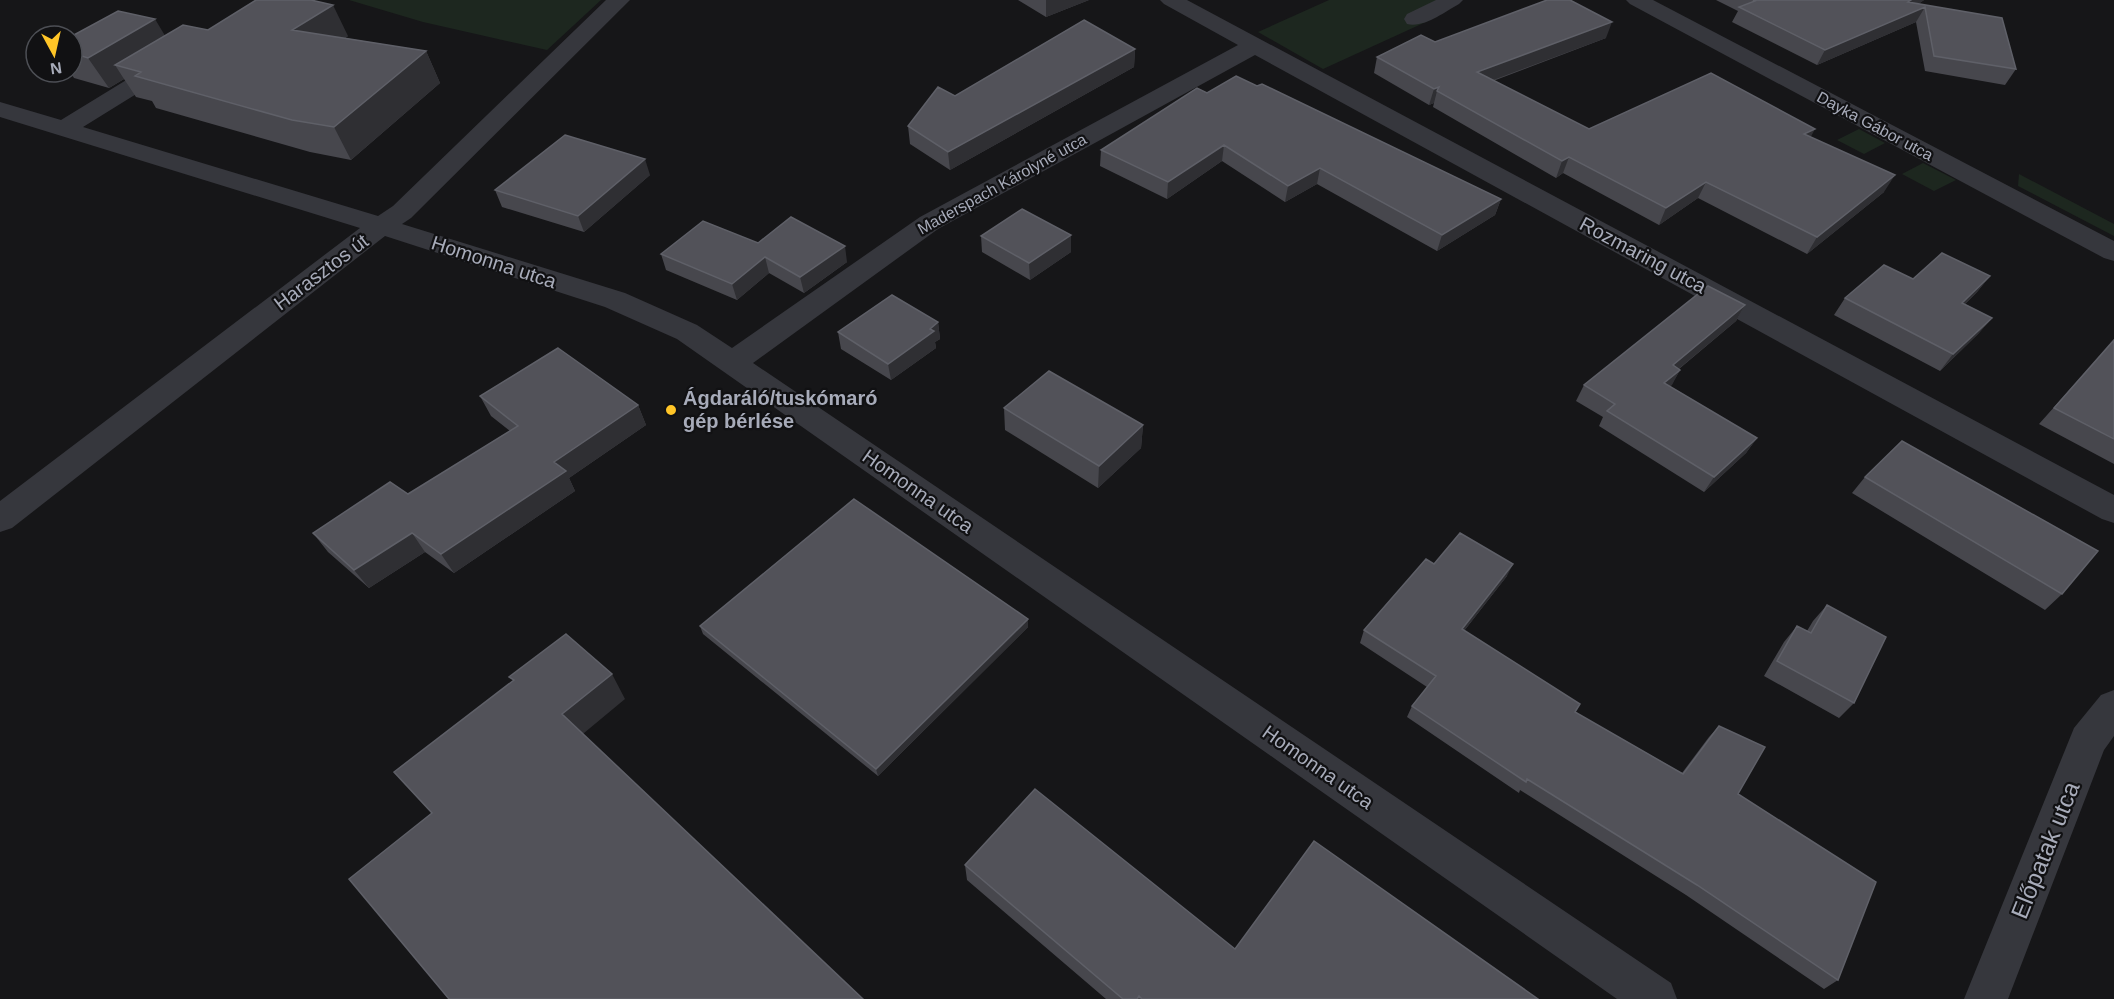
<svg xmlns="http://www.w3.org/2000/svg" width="2114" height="999" font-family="Arial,sans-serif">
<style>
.green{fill:#1d271f}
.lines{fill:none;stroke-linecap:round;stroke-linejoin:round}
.minor{fill:#36373d;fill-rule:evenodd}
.wall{fill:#47474d}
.shaded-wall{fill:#2f2f33}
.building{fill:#525259;stroke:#5f6068;stroke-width:1.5}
.poi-dot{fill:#ffc527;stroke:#111113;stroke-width:2}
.labels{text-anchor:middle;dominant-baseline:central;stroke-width:4.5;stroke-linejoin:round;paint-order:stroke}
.far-street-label{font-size:16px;fill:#a7abb9;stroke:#111113}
.street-label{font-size:20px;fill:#a7abb9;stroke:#111113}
.poi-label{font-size:20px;font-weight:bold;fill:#a7abb9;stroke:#111113;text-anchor:start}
.near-street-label{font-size:24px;fill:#a7abb9;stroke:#111113}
</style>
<rect width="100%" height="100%" fill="#161618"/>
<path class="green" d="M 349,0 L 601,0 L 547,50 L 423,22 Z
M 1329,0 L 1441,0 L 1428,21 L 1323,69 L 1258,32 Z
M 1859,129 L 1885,143 L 1864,154 L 1837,140 Z
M 1923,163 L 1956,180 L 1934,191 L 1902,174 Z
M 2019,174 L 2114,224 L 2114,236 L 2018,186 Z"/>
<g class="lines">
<path class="minor" d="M 606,0 L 630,0 L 411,218 L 402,224 L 625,293 L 697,325 L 732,348 L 920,217 L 1238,45 L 1164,4 L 1160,0 L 1187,0 L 2114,495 L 2114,523 L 2102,519 L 1255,55 L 938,229 L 753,363 L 1671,983 L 1677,999 L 1617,999 L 677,339 L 605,307 L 385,236 L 12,528 L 0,532 L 0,501 L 360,228 L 0,117 L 0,102 L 61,120 L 159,60 L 167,58 L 175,60 L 178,65 L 175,70 L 83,127 L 378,216 L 393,206 Z
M 1436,0 L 1463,0 L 1459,4 C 1444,12 1425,28 1407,24 L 1404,19 L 1407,14 Z
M 1626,0 L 1653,0 L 2114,241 L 2114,261 L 2104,258 L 1630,4 Z
M 2114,690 L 2114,736 L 2104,750 L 2008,999 L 1964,999 L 2074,728 L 2101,695 Z"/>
</g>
<path class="wall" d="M 1018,0 L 1089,0 L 1046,17 Z
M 1716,0 L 1924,0 L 1918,4 L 2002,18 L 2016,69 L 2005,85 L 1925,71 L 1916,22 L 1817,65 L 1732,22 L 1738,11 Z
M 208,30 L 348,36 L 345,38 L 426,51 L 440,83 L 351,160 L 310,152 L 156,108 L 152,101 L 136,97 L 124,79 L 109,88 L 74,78 L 70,72 L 72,72 L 72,36 L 165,35 Z
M 1606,38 L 1493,81 L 1589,129 L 1811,137 L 1884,192 L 1807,254 L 1698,198 L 1659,225 L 1563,173 L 1556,178 L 1433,107 L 1434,103 L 1429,105 L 1374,73 L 1377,57 L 1435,42 Z
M 1135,49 L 1134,67 L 950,170 L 910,144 L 908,126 L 955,96 Z
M 1207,93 L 1501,199 L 1495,215 L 1437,251 L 1317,184 L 1285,202 L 1222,161 L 1167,199 L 1100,166 L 1101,150 Z
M 650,175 L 584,232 L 502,207 L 495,190 Z
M 981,236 L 1071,252 L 1030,280 L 982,252 Z
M 758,243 L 847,262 L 804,293 L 769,273 L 737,300 L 666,270 L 661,254 Z
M 1990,276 L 1977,292 L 1965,304 L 1992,318 L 1978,334 L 1940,371 L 1834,315 L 1845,298 L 1913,279 Z
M 1745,305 L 1736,321 L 1679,369 L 1680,370 L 1670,387 L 1757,438 L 1746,453 L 1704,492 L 1599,426 L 1603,417 L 1576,401 L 1584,385 Z
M 938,322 L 940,339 L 935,342 L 936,348 L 891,380 L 841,349 L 838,332 Z
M 2114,340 L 2114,464 L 2039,424 Z
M 480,396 L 638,405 L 646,425 L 569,478 L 575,491 L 454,573 L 425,552 L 369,588 L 328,552 L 313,533 L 408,494 L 510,431 L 491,416 Z
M 1004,408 L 1143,425 L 1141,448 L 1098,488 L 1005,430 Z
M 1865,477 L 2062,594 L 2045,610 L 1852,493 Z
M 1434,564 L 1507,576 L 1464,631 L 1575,712 L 1682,773 L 1709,737 L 1719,726 L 1738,794 L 1838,980 L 1824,989 L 1686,895 L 1520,790 L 1519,793 L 1407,717 L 1412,706 L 1427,687 L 1360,643 L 1364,630 Z
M 1827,605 L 1854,703 L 1839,718 L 1764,676 L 1784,642 L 1797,626 L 1807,631 L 1813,621 Z
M 700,626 L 1028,627 L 878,776 L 703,634 Z
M 965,865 L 1235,949 L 1538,999 L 1106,999 L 967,880 Z"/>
<path class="shaded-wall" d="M 1046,0 L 1089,0 L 1046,17 Z
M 1911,0 L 1924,0 L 1899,18 L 1908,2 Z
M 333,5 L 348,36 L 308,62 L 292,30 Z
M 1925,7 L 1916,22 L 1817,65 L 1825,50 Z
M 155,19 L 173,49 L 115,65 L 124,79 L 109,88 L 88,58 Z
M 1612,22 L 1606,38 L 1472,88 L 1477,72 Z
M 1135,49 L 1134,67 L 950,170 L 948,152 Z
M 426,51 L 440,83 L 351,160 L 334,127 Z
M 1439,87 L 1437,91 L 1434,103 L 1429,105 L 1434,89 Z
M 1815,129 L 1806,146 L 1804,134 Z
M 1224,145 L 1222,161 L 1167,199 L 1168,182 Z
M 1569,157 L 1563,173 L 1556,178 L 1562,161 Z
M 645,159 L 650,175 L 584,232 L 578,216 Z
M 1320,168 L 1317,184 L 1285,202 L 1288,186 Z
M 1895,175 L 1884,192 L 1807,254 L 1817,237 Z
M 1706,182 L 1698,198 L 1659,225 L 1666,208 Z
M 1501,199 L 1495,215 L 1437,251 L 1442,235 Z
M 1071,235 L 1071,252 L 1030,280 L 1029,263 Z
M 845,246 L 847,262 L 804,293 L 800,277 Z
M 765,257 L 769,273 L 737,300 L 732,284 Z
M 1990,276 L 1977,292 L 1949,320 L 1962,303 Z
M 1745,305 L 1736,321 L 1664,381 L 1673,365 Z
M 1992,318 L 1978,334 L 1940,371 L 1953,354 Z
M 938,322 L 940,339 L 935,342 L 936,348 L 891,380 L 888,364 Z
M 1680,370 L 1672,385 L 1656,399 L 1664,383 Z
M 638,405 L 646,425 L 569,478 L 575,491 L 454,573 L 441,554 L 554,462 Z
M 1143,425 L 1141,448 L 1098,488 L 1099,466 Z
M 1757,438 L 1746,453 L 1704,492 L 1714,477 Z
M 412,533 L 425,552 L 369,588 L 354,570 Z
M 1513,564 L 1507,576 L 1456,641 L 1462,629 Z
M 1028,619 L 1028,627 L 878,776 L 876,769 Z
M 612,674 L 625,699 L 578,738 L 562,714 Z"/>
<path class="building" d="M 256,0 L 311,0 L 333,5 L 292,30 L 426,51 L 334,127 L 292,120 L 135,76 L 141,72 L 115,65 L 183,25 L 208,30 Z
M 1547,0 L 1570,0 L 1612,22 L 1477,72 L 1589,129 L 1711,73 L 1815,129 L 1804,134 L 1895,175 L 1817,237 L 1706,182 L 1666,208 L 1569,157 L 1562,161 L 1437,91 L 1439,87 L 1434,89 L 1377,57 L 1421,35 L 1435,42 Z
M 1753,0 L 1911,0 L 1908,2 L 2002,18 L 2016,69 L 1934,56 L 1925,7 L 1825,50 L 1739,7 L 1755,1 Z
M 118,11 L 155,19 L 88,58 L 72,53 L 72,36 Z
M 1084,20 L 1135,49 L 948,152 L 908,126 L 938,87 L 955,96 Z
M 1236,76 L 1257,86 L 1262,84 L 1501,199 L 1442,235 L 1320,168 L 1288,186 L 1224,145 L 1168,182 L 1101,150 L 1197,88 L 1207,93 Z
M 565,135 L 645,159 L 578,216 L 495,190 Z
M 1022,209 L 1071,235 L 1029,263 L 981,236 Z
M 791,217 L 845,246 L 800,277 L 765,257 L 732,284 L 661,254 L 703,221 L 758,243 Z
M 1942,253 L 1990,276 L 1962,303 L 1992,318 L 1953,354 L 1845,298 L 1884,265 L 1913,279 Z
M 1708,286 L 1745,305 L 1673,365 L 1680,370 L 1664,383 L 1757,438 L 1714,477 L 1607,411 L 1615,404 L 1584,385 Z
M 892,295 L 938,322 L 930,329 L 934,331 L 888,364 L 838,332 Z
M 2114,340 L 2114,439 L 2054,408 Z
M 558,348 L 638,405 L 554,462 L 566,471 L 441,554 L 412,533 L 354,570 L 313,533 L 390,482 L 408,494 L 518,426 L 480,396 Z
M 1049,371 L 1143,425 L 1099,466 L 1004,408 Z
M 1902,441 L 2098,551 L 2062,594 L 1865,477 Z
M 854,499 L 1028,619 L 876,769 L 700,626 Z
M 1460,533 L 1513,564 L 1462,629 L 1580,704 L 1575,712 L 1683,774 L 1719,726 L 1765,747 L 1738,794 L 1876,882 L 1838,980 L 1697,885 L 1527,779 L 1526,782 L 1412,706 L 1436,676 L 1364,630 L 1426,559 L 1434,564 Z
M 1827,605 L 1886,637 L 1854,703 L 1777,661 L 1797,626 L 1811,633 Z
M 566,634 L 612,674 L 562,714 L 863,999 L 449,999 L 349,879 L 432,813 L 394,772 L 514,680 L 509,677 Z
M 1035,789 L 1235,949 L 1314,841 L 1538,999 L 1142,999 L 1139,996 L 1137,999 L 1123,999 L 965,865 Z"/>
<circle class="poi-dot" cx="671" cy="410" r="6"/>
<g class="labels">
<g class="far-street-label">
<text transform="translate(1875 126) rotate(28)">Dayka Gábor utca</text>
<text transform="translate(1002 184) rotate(-29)">Maderspach Károlyné utca</text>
</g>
<g class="street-label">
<text transform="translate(1643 255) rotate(28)">Rozmaring utca</text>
<text transform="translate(494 262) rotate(18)">Homonna utca</text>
<text transform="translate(321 272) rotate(-37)">Harasztos út</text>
<text transform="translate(918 491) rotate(35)">Homonna utca</text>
<text transform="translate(1318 767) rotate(35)">Homonna utca</text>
</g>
<g class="poi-label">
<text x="683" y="398">Ágdaráló/tuskómaró<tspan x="683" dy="23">gép bérlése</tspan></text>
</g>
<g class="near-street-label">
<text transform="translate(2045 850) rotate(-68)">Előpatak utca</text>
</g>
</g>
<g transform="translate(54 54) rotate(172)"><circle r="28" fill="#111113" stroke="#4d4f55" stroke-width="1.5"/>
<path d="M0-4.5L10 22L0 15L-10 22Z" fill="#ffc527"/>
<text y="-9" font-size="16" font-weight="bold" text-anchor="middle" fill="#a7abb9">N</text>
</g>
</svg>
